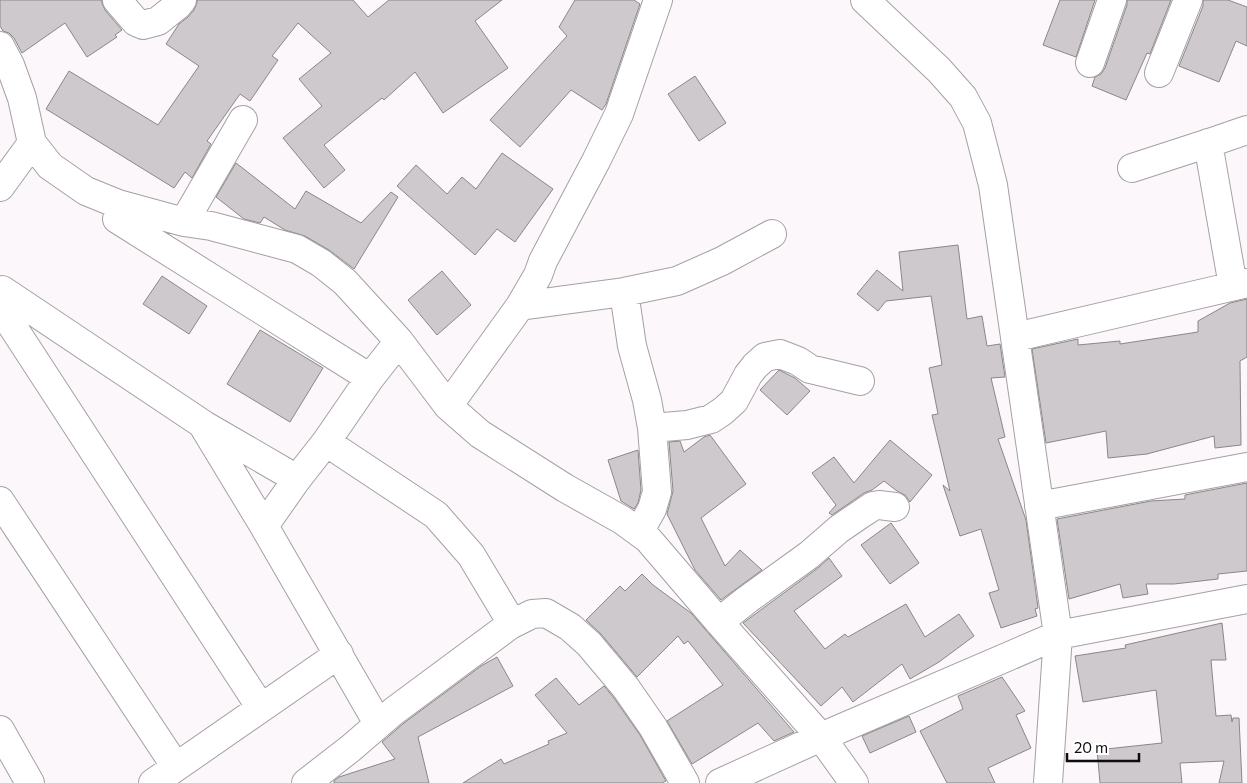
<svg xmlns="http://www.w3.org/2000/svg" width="1247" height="783" font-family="Commissioner,sans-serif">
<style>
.building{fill:#cec9cc;stroke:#8b8789}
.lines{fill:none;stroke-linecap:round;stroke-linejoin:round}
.street-casing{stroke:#a5a0a3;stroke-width:30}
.street{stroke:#fff;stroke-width:28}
</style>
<rect width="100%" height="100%" fill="#fcf7fa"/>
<path class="building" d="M 0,0 L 102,0 L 102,3 L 105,10 L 122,30 L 115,35 L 117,37 L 87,57 L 65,23 L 22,53 L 14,38 L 9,33 L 3,31 L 0,26 Z
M 197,0 L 353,0 L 368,17 L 389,0 L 502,0 L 475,21 L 508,68 L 443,113 L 415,72 L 384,100 L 382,98 L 324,145 L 345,170 L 324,188 L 283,138 L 322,106 L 299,79 L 331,53 L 298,23 L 272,56 L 278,60 L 250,101 L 240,94 L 207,141 L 211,144 L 192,178 L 185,172 L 174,188 L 46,109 L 69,71 L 158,125 L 199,66 L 166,44 L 179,24 L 188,17 L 194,10 L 197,3 Z
M 575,0 L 634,0 L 640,4 L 606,104 L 602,110 L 571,90 L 520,147 L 490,120 L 567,36 L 559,27 Z
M 1060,0 L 1095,0 L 1076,57 L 1043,45 Z
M 1127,0 L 1171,0 L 1150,54 L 1147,53 L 1126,100 L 1092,86 L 1095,77 L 1101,74 L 1105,68 L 1127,5 Z
M 1203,0 L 1228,0 L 1247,7 L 1247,46 L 1236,41 L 1219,82 L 1179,66 L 1203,6 Z
M 695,76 L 726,123 L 699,141 L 668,94 Z
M 502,153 L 553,189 L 515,242 L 497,229 L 475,255 L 397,186 L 416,165 L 447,194 L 462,177 L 476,189 Z
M 236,163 L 295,209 L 306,191 L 361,223 L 391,192 L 398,197 L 354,269 L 329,250 L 305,236 L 285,230 L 264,217 L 260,223 L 244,219 L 216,197 Z
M 958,245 L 967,319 L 982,316 L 987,346 L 1000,344 L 1005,377 L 991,378 L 1005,437 L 998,439 L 1026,520 L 1038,608 L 1035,609 L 1037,616 L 1001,628 L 989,593 L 999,590 L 981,529 L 960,536 L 943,485 L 950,491 L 932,415 L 938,414 L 929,368 L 942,365 L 931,296 L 886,301 L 878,311 L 857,294 L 877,270 L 903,291 L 899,252 Z
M 442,271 L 471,305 L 437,335 L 408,300 Z
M 162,276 L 207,306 L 189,334 L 143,304 Z
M 1247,299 L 1247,357 L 1240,361 L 1241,445 L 1215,448 L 1214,436 L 1147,454 L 1108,458 L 1106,431 L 1046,443 L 1032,349 L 1078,339 L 1078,345 L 1120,341 L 1120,344 L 1198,332 L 1198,321 L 1230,303 Z
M 260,330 L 323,368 L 290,422 L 227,384 Z
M 779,370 L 795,378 L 810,391 L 787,415 L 760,390 Z
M 710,435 L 746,484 L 701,518 L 725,566 L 740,550 L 762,570 L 721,600 L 695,570 L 667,514 L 673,491 L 669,442 L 680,441 L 684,452 L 704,437 Z
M 890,440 L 932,475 L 910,502 L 905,495 L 897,491 L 884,481 L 872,490 L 864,493 L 832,515 L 829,513 L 836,505 L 812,473 L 834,457 L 854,483 Z
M 638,450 L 641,490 L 638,503 L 634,509 L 621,501 L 608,460 Z
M 1247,483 L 1247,571 L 1218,574 L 1218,579 L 1174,584 L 1146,584 L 1148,594 L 1123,598 L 1120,584 L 1069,599 L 1057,519 L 1151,501 L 1185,499 L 1185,495 Z
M 891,523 L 919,563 L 890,584 L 861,545 Z
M 829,558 L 842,576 L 794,611 L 825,649 L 845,634 L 848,637 L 906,604 L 925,637 L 959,614 L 974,636 L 939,662 L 910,679 L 902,664 L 853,702 L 842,687 L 821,706 L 743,623 L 818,568 Z
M 642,574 L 653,585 L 691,613 L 794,732 L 774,741 L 758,723 L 692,764 L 667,721 L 723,685 L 688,641 L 684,644 L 678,636 L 637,677 L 601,634 L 586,620 L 620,586 L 625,591 Z
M 1222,623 L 1226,660 L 1211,660 L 1216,716 L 1231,715 L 1232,722 L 1233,718 L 1239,718 L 1242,783 L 1219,783 L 1224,761 L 1180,763 L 1182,783 L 1100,783 L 1097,750 L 1162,743 L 1156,690 L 1083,702 L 1075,656 L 1126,648 L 1125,645 Z
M 497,657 L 513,686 L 418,737 L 429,783 L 334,783 L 334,781 L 339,777 L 395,759 L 382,742 L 404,723 L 481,666 Z
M 1002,677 L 1025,711 L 1016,715 L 1031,748 L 988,768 L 995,783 L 947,783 L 920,731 L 963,709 L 958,696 Z
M 556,678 L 579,705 L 604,686 L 614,698 L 640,735 L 666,781 L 662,783 L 463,783 L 501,759 L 504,764 L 549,744 L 548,741 L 567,733 L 535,695 Z
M 909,716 L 916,732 L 870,753 L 862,736 Z"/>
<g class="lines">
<g class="street-casing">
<path id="street" d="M 117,0 L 136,22 L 143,25 L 158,21 L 178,5 L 182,0
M 865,0 L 939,70 L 963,97 L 977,123 L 993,185 L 1058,635 L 1048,783
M 0,46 L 10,65 L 22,98 L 32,143 L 50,166 L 86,191 L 118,204 L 184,222 L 211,226 L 297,249 L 321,263 L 345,282 L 399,341 L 448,406 L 480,434 L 565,488 L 622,520 L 648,539 L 719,622 L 821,737 L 854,783
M 1090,63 L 1112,0
M 1159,73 L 1188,0
M 1208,143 L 1233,286
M 1132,168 L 1215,141 L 1247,130
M 0,187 L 32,143
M 117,219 L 370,378
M 184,222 L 243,120
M 2,290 L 204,425 L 297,479
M 624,292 L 632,346 L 647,400 L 652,428 L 657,492 L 652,509 L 639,532
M 18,301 L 7,318 L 261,708
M 520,306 L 624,292 L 677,281 L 722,261 L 772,234
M 1016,337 L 1247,283
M 448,406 L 520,306 L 538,275 L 543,261 L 596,161 L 619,114 L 658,0
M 204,427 L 264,526
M 652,428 L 687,425 L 711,419 L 723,411 L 734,401 L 748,375 L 755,366 L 765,357 L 780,354 L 798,361 L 810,369 L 860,381
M 326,442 L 436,515 L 471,555 L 507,615
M 0,501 L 176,767
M 1039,506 L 1247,467
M 719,622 L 748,599 L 809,555 L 839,529 L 858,516 L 873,506 L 879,505 L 895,507
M 372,713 L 264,526 L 297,479 L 326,442 L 370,378 L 399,341
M 0,730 L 30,783
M 153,783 L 339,654
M 306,783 L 351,748 L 394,711 L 510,625 L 532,614 L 546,613 L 570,627 L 589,644 L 626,688 L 653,727 L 685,783
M 720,783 L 821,737 L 1058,635 L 1247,599"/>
</g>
<use href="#street" class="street"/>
</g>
<path d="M1067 753v8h72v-8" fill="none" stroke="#0e0d0e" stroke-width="2.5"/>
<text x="1074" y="753" font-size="15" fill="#0e0d0e" stroke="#ffffff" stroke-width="4" paint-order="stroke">20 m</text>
</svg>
